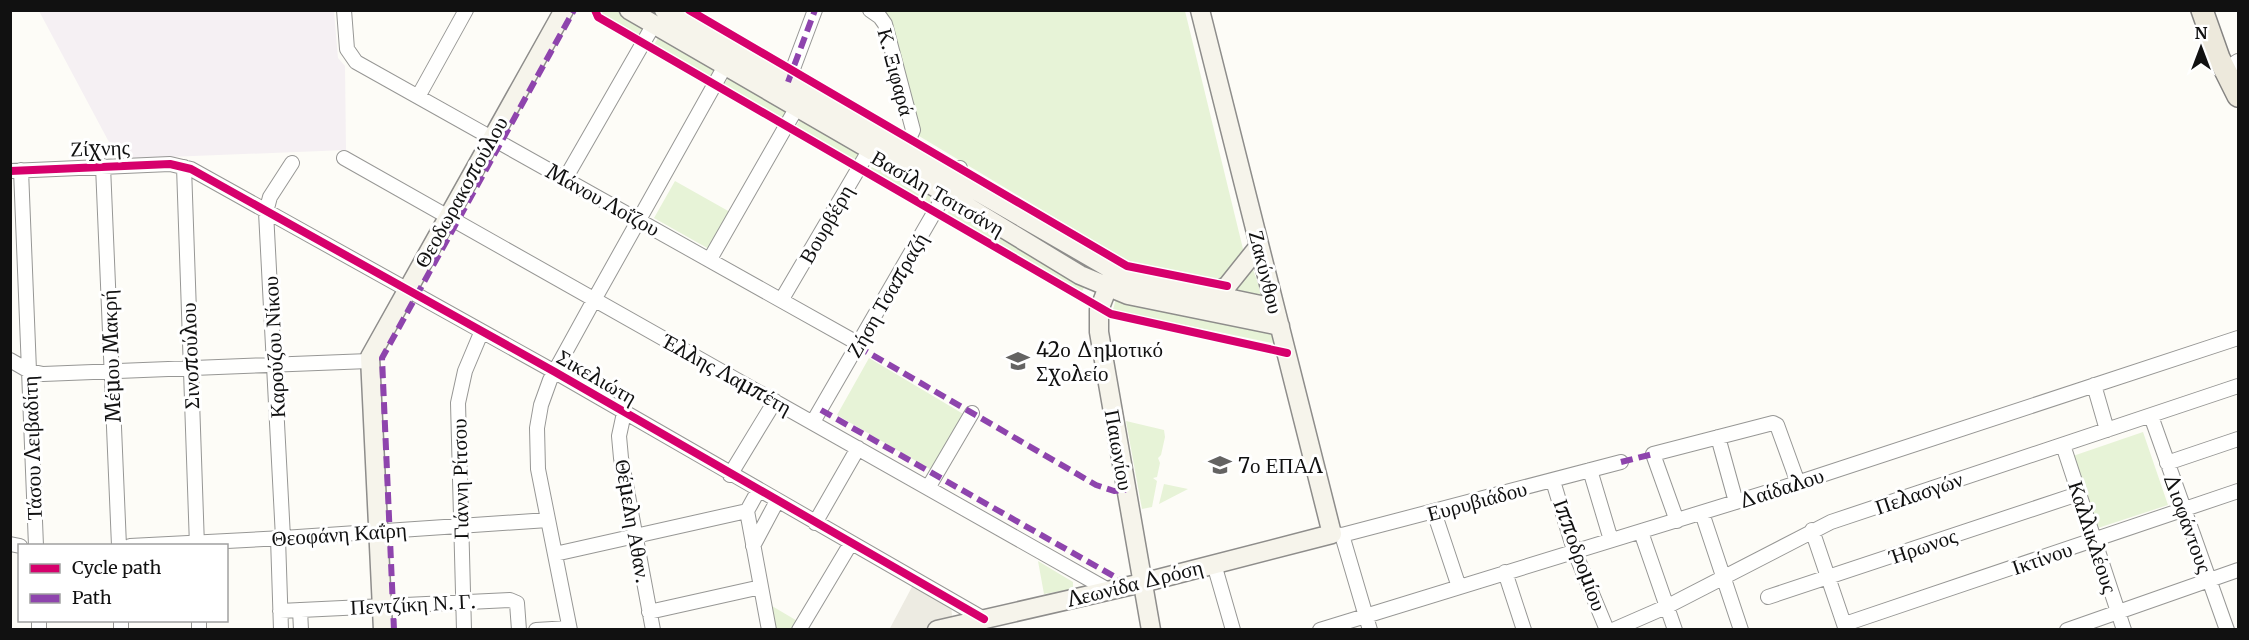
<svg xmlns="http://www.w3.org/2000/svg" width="2249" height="640" font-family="Merriweather,serif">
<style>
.industrial{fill:#f5f0f3}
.green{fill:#e7f3d7}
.plaza{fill:#edebe2}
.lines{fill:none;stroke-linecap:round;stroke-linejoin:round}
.street-casing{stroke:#979795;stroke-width:16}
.secondary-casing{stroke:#8e8d8b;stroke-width:21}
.primary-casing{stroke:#858482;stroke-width:24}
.street{stroke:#fffffe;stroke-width:14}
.secondary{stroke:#f6f4eb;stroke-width:18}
.primary{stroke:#ede9dc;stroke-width:21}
.quiet{stroke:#8e44ad;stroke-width:6;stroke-dasharray:12 6;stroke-linecap:butt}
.cycleway-casing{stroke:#fff;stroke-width:11}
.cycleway{stroke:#d6006c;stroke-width:8}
.labels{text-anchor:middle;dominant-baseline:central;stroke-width:6;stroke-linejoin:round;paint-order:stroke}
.street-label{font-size:21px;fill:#111;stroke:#fff}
.poi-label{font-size:21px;fill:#111;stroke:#fff;text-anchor:start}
</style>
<rect width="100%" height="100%" fill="#fdfcf7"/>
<path class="industrial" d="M 39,11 L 334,11 L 338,58 L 345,66 L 346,150 L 118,159 Z"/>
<path class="green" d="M 597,11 L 618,11 L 647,27 L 640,38 Z
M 886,11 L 1185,11 L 1244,253 L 1221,282 L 1132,264 L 919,136 Z
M 660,35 L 721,71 L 715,82 L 653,46 Z
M 730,75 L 791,111 L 785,122 L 723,86 Z
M 802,116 L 866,154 L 860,165 L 795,128 Z
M 877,159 L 938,195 L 932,206 L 870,170 Z
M 675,181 L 730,212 L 709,249 L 654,218 Z
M 953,204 L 1087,283 L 1081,293 L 947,214 Z
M 1251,264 L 1263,297 L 1229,291 Z
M 1116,298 L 1274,331 L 1277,344 L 1113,310 Z
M 869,358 L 965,415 L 933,471 L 837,415 Z
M 1126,421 L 1164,430 L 1165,437 L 1161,455 L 1158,458 L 1160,463 L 1157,477 L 1153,478 L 1157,481 L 1152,507 L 1142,509 Z
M 2143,432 L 2168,505 L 2095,529 L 2070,457 Z
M 1164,484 L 1188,489 L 1159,504 Z
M 1038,561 L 1073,582 L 1073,589 L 1044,594 Z
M 772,606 L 799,622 L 795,629 L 776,629 Z"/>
<path class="plaza" d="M 913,585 L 951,605 L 953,625 L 932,629 L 889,630 Z"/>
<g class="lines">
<g class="street-casing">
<path id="street" d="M 344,10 L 347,49 L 356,62 L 859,344
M 870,10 L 880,17 L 885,24 L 913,130 L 909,139
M 2224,70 L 2238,61
M 788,82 L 815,10
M 419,95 L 466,10
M 344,158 L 1110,591
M 103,166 L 119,546
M 184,167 L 197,546
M 21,170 L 36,546
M 10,171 L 170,164 L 191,169 L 555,372 L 984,619
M 565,179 L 654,24
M 710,259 L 797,107
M 782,299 L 870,149
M 10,360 L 29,371 L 43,374 L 369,361
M 2094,385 L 2107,430
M 624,413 L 619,436 L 621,458 L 653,630
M 2151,416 L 2227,630
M 813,422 L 960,168
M 1718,437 L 1736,502
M 2063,445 L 2124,630
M 2167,463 L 2238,439
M 1590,470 L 1611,540
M 730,475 L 775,401
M 1553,481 L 1574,550 L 1607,630
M 928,488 L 972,413
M 758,491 L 747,511 L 769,630
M 1434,512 L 1459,587
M 1702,513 L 1741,630
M 1677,521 L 1653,454 L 1773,423 L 1777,425 L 1798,483
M 815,523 L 858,448
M 1812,530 L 1846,630
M 1641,532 L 1675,630
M 1332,534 L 1342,535 L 1621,462
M 1342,535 L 1370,630
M 278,538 L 281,630
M 283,538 L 266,212 L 270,197 L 292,163
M 10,544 L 20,546
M 130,546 L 283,538 L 548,520
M 753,546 L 777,501
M 555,554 L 747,511
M 1214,564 L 1233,630
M 1505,572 L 1524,630
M 1768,597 L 2078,494
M 300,610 L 301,630
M 280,611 L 510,600 L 517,603 L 519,630
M 649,612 L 761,587
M 39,620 L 39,630
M 121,620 L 121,630
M 199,620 L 199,630
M 1845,624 L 2238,491
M 464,630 L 458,403 L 465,371 L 481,333
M 536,630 L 569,628
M 570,630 L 538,469 L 537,428 L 541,405 L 550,380 L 594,300 L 725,66
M 799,630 L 851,543
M 1320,630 L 1791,485 L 2238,338
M 1613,630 L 1668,606 L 1831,522 L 2238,386
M 2067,630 L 2238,570"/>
</g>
<g class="secondary-casing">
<path id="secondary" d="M 629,10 L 945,193 L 1080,275 L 1128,295 L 1280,326
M 664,10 L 1123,276 L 1275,308
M 1111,279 L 1099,310 L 1099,332 L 1151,630
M 1209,295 L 1227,286 L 1259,246
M 383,630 L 370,357 L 564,10
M 937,630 L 1142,583 L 1332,534 L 1200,10"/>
</g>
<g class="primary-casing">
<path id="primary" d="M 2202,10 L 2219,58 L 2238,96"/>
</g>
<use href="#street" class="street"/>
<use href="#secondary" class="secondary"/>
<use href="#primary" class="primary"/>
<path class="quiet" d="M 788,82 L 815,10
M 857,346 L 1096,485 L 1114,491 L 1126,490
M 821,410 L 1131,586
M 1621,462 L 1653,454
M 394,630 L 382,358 L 574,10"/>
<g class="cycleway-casing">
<path id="cycleway" d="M 595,10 L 598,17 L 1111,314 L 1287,353
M 689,10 L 1127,266 L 1227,286
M 10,171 L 170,164 L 191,169 L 555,372 L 984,619"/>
</g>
<use href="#cycleway" class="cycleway"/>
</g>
<defs>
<g id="school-bare" transform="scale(1.8)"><path d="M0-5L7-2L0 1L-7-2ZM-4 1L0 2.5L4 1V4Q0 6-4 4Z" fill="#646362" stroke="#fff" stroke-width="2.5" paint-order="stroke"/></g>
</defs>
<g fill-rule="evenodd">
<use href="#school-bare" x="1018" y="361"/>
<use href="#school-bare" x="1220" y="465"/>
</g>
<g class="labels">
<g class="street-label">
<text transform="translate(896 72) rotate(75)">Κ. Ξιφαρά</text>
<text transform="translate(100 148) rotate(-2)">Ζίχνης</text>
<text transform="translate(461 192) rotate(-61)">Θεοδωρακοπούλου</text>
<text transform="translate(938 193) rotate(30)">Βασίλη Τσιτσάνη</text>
<text transform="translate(603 200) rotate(29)">Μάνου Λοΐζου</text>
<text transform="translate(826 224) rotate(-60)">Βουρβέρη</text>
<text transform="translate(1266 272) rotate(76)">Ζακύνθου</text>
<text transform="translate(887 295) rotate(-60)">Ζήση Τσαπραζή</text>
<text transform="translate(274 347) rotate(-93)">Καρούζου Νίκου</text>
<text transform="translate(111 356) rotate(-92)">Μέμου Μακρή</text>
<text transform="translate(190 356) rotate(-92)">Σινοπούλου</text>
<text transform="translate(727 374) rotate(29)">Έλλης Λαμπέτη</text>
<text transform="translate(597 377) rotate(30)">Σικελιώτη</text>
<text transform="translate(32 448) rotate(-92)">Τάσου Λειβαδίτη</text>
<text transform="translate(1119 450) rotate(80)">Παιωνίου</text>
<text transform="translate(460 479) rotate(-91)">Γιάννη Ρίτσου</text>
<text transform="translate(1781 488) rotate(-18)">Δαίδαλου</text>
<text transform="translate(1919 493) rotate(-19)">Πελασγών</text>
<text transform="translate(1477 501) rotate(-15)">Ευρυβιάδου</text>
<text transform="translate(633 521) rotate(80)">Θέμελη Αθαν.</text>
<text transform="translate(2188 523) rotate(70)">Διοφάντους</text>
<text transform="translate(339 534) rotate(-4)">Θεοφάνη Καΐρη</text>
<text transform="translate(2093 537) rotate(72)">Καλλικλέους</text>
<text transform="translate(1923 546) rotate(-19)">Ήρωνος</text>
<text transform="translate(1580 555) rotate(70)">Ιπποδρομίου</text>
<text transform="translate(2042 558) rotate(-19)">Ικτίνου</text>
<text transform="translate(1135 583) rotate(-14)">Λεωνίδα Δρόση</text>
<text transform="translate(413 604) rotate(-3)">Πεντζίκη Ν. Γ.</text>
</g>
<g class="poi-label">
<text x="1036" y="349">42ο Δημοτικό<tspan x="1036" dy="24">Σχολείο</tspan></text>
<text x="1238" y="465">7ο ΕΠΑΛ</text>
</g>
</g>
<rect width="2249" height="640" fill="none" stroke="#111111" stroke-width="24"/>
<rect x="18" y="544" width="210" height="78" fill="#ffffff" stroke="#a0a0a0" stroke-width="1.5"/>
<rect x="30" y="564" width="30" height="9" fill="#d6006c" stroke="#a0a0a0" stroke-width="1.5"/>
<text x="72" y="574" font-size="18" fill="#111111">Cycle path</text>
<rect x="30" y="594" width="30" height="9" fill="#8e44ad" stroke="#a0a0a0" stroke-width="1.5"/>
<text x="72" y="604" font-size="18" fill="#111111">Path</text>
<g transform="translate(2201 48)" stroke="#ffffff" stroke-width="4.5" paint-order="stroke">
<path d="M0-4.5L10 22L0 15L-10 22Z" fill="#111111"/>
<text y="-9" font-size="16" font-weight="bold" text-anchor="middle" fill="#111111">N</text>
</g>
</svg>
